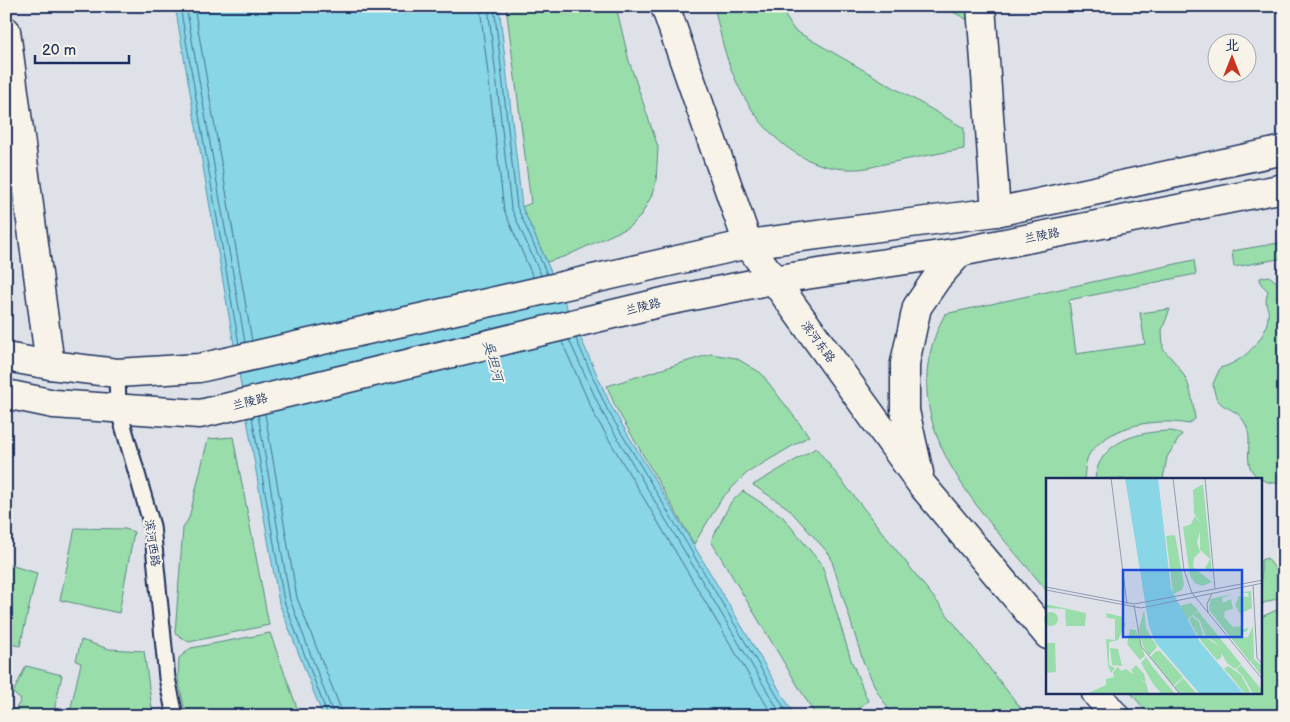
<svg xmlns="http://www.w3.org/2000/svg" width="1290" height="722" font-family="'Balsamiq Sans','LXGW WenKai TC',sans-serif">
<style>
.green{fill:#99deaa;stroke:#5a8684}
.water{fill:#88d6e6;stroke:#5c93b0}
.lines{fill:none;stroke-linecap:round;stroke-linejoin:round}
.shore{stroke:#477294;stroke-width:1}
.service-casing{stroke:#1b2f5e;stroke-width:19}
.minor-casing{stroke:#1b2f5e;stroke-width:31}
.tertiary-casing{stroke:#1b2f5e;stroke-width:31}
.secondary-casing{stroke:#1b2f5e;stroke-width:31}
.primary-casing{stroke:#1b2f5e;stroke-width:31}
.service{stroke:#f7f3e8;stroke-width:15}
.minor{stroke:#f7f3e8;stroke-width:28}
.tertiary{stroke:#f7f3e8;stroke-width:28}
.secondary{stroke:#f7f3e8;stroke-width:28}
.primary{stroke:#f7f3e8;stroke-width:28}
.labels{text-anchor:middle;dominant-baseline:central;stroke-width:4;stroke-linejoin:round;paint-order:stroke}
.street-label{font-size:12px;fill:#1b2f5e;stroke:#f7f3e8}
.water-label{font-size:14px;font-style:italic;fill:#365980;stroke:#f7f3e8}
.inset-road{fill:none;stroke:#909ab1;stroke-width:1}
.view{fill:#1d4ed8;fill-opacity:0.15;stroke:#1d4ed8;stroke-width:2.5}
.inset-edge{fill:none;stroke:#1b2f5e;stroke-width:2.5}
</style>
<rect width="100%" height="100%" fill="#dee2e8"/>
<filter id="ink" filterUnits="userSpaceOnUse"><feTurbulence type="fractalNoise" baseFrequency=".02" numOctaves="2"/><feDisplacementMap in="SourceGraphic" scale="10" xChannelSelector="R" yChannelSelector="G"/><feConvolveMatrix kernelMatrix="1 2 1 2 8 2 1 2 1" color-interpolation-filters="sRGB"/></filter>
<g filter="url(#ink)">
<path class="green" d="M 506,6 L 616,6 L 629,61 L 658,147 L 656,182 L 651,197 L 640,217 L 629,227 L 566,256 L 547,262 L 522,207 L 531,203 Z
M 714,6 L 779,6 L 794,30 L 964,128 L 964,149 C 939,153 914,158 889,163 C 878,165 867,169 856,169 C 794,172 751,121 731,69 C 723,49 719,27 714,6 Z
M 942,6 L 969,6 L 968,20 Z
M 1284,242 L 1284,258 L 1234,267 L 1232,251 Z
M 1194,260 L 1196,274 L 1069,300 L 1076,354 L 1145,344 L 1140,313 L 1170,309 L 1162,330 L 1163,349 C 1187,375 1191,384 1195,419 L 1189,424 C 1156,418 1112,424 1090,453 C 1085,460 1085,471 1084,479 L 1048,480 L 1047,591 C 983,512 886,424 945,314 Z
M 1269,276 L 1284,288 L 1284,482 C 1276,484 1268,483 1261,479 C 1238,467 1256,441 1245,423 C 1233,402 1216,414 1213,384 L 1220,368 C 1241,363 1266,341 1268,317 C 1270,306 1263,308 1268,291 L 1261,284 L 1260,278 Z
M 711,354 L 736,358 L 761,373 L 809,436 L 747,473 L 722,498 L 694,544 L 615,406 L 607,386 Z
M 1172,431 L 1182,434 L 1167,457 L 1163,479 L 1095,479 C 1099,441 1139,431 1172,431 Z
M 233,437 L 269,625 L 189,642 L 175,633 L 183,528 L 189,518 L 208,439 Z
M 816,448 L 1027,716 L 893,716 L 877,691 L 863,661 L 830,555 L 788,508 L 753,485 Z
M 743,491 L 782,516 L 822,565 L 851,660 L 868,701 L 847,716 L 816,716 L 711,541 L 731,502 Z
M 75,528 L 125,529 L 134,532 L 119,613 L 60,600 Z
M 1267,558 L 1284,580 L 1284,596 L 1261,604 L 1261,560 Z
M 6,564 L 37,573 L 20,646 L 10,644 L 6,651 Z
M 1284,607 L 1282,654 L 1284,716 L 1150,716 L 1131,693 L 1261,693 L 1261,617 Z
M 270,633 L 300,716 L 186,716 L 178,679 L 179,658 L 191,648 Z
M 81,640 L 109,649 L 144,651 L 153,716 L 69,716 L 81,663 L 76,661 Z
M 26,666 L 62,675 L 53,716 L 6,716 L 6,708 L 15,710 L 21,700 L 13,693 Z"/>
<path class="water" d="M 175,6 L 499,6 L 522,207 L 611,406 L 795,716 L 323,716 L 279,603 Z"/>
<g class="lines">
<path class="shore" d="M 180,6 L 239,344
M 186,6 L 245,342
M 194,6 L 252,341
M 480,6 L 504,210 L 533,277
M 488,6 L 511,208 L 541,275
M 494,6 L 517,207 L 547,274
M 576,339 L 607,409 L 789,716
M 569,340 L 602,412 L 782,716
M 562,342 L 595,416 L 773,716
M 265,414 L 297,598 L 340,707 L 341,716
M 258,415 L 290,600 L 334,716
M 252,417 L 284,601 L 328,716"/>
<g class="service-casing">
<path id="service" d="M 117,373 L 118,408 L 152,526 L 167,678 L 175,716"/>
</g>
<g class="minor-casing">
<path id="minor" d="M 981,6 L 996,212"/>
</g>
<g class="tertiary-casing">
<path id="tertiary" d="M 6,31 L 50,365"/>
</g>
<g class="secondary-casing">
<path id="secondary" d="M 665,6 L 748,244 L 922,485 L 1048,635
M 919,473 L 905,411 L 905,363 L 917,307 L 937,278 L 960,252
M 1096,693 L 1115,716"/>
</g>
<g class="primary-casing">
<path id="primary" d="M 6,357 L 50,365 L 117,373 L 199,368 L 748,244 L 996,212 L 1284,150
M 6,394 L 54,404 L 200,414 L 667,301 L 772,280 L 960,252 L 1284,188"/>
</g>
<use href="#service" class="service"/>
<use href="#minor" class="minor"/>
<use href="#tertiary" class="tertiary"/>
<use href="#secondary" class="secondary"/>
<use href="#primary" class="primary"/>
</g>
</g>
<g class="labels">
<g class="street-label">
<text transform="translate(1042 236) rotate(-11)">兰陵路</text>
<text transform="translate(643 307) rotate(-14)">兰陵路</text>
<text transform="translate(818 342) rotate(54)">滨河东路</text>
<text transform="translate(250 402) rotate(-14)">兰陵路</text>
<text transform="translate(152 543) rotate(82)">滨河西路</text>
</g>
<g class="water-label">
<text transform="translate(493 361) rotate(74)">吴坦河</text>
</g>
</g>
<g transform="translate(1046 478)">
<rect width="216" height="216" fill="#dee2e8"/>
<path d="M 157,6 L 166,94 L 159,90 L 164,81 L 154,72 L 154,54 L 151,64 L 154,74 L 148,80 L 147,89 L 166,104 L 156,108 L 149,105 L 144,98 L 137,49 L 145,46 L 149,38 L 156,48 L 148,35 L 147,12 ZM 129,57 L 138,106 L 136,112 L 127,116 L 120,58 ZM 205,113 L 206,130 L 194,136 L 189,127 L 193,118 L 203,119 L 202,115 L 191,115 ZM 187,116 L 176,120 L 177,125 L 185,121 L 187,131 L 179,133 L 178,139 L 187,149 L 196,148 L 196,152 L 203,149 L 200,154 L 196,154 L 197,160 L 202,159 L 207,148 L 208,181 L 216,188 L 216,198 L 205,184 L 207,182 L 204,184 L 163,132 L 164,121 ZM 145,125 L 152,132 L 141,142 L 133,128 ZM 0,126 L 40,135 L 39,148 L 20,148 L 19,131 L 0,130 ZM 98,132 L 100,150 L 111,169 L 103,178 L 96,166 L 93,151 ZM 152,133 L 195,186 L 189,191 L 181,185 L 170,165 L 159,157 L 154,143 L 147,137 ZM-2 141a7 7 0 1 1 14 0a7 7 0 1 1-14 0ZM 60,135 L 77,139 L 76,144 L 80,145 L 72,162 L 63,164 L 63,187 L 69,190 L 65,195 L 62,187 L 60,161 L 69,162 L 69,141 L 61,140 ZM 146,138 L 153,144 L 157,157 L 153,160 L 143,142 ZM 84,151 L 90,152 L 99,178 L 94,182 L 81,166 ZM 158,158 L 170,166 L 176,175 L 175,180 L 171,182 L 155,163 L 154,160 ZM 0,165 L 9,165 L 10,194 L 0,195 ZM 64,170 L 72,171 L 76,188 L 66,187 ZM 110,173 L 114,173 L 137,199 L 127,208 L 104,179 ZM 100,179 L 106,188 L 129,216 L 116,216 L 107,206 L 95,185 ZM 90,187 L 98,196 L 100,204 L 89,198 L 85,192 ZM 195,187 L 216,212 L 216,216 L 207,216 L 197,198 L 190,191 ZM 182,188 L 195,197 L 205,216 L 199,216 L 183,196 L 178,191 ZM 72,189 L 75,193 L 80,191 L 100,205 L 103,216 L 40,216 L 60,207 L 60,201 L 68,199 L 67,194 ZM 137,200 L 151,216 L 134,216 L 128,209 Z" fill="#99deaa"/>
<path d="M 79,0 L 112,0 L 125,111 L 154,164 L 198,216 L 154,216 L 109,164 L 103,148 Z" fill="#88d6e6"/>
<path class="inset-road" d="M 65,0 L 81,126M 127,0 L 138,92 L 146,115 L 217,202M 159,0 L 169,111M 207,107 L 211,180 L 217,187M 0,109 L 88,126 L 217,102M 0,112 L 95,130 L 217,105M 88,127 L 95,168 L 134,216M 162,135 L 161,126 L 166,115"/>
<path class="view" d="M 77,92 L 196,92 L 196,159 L 77,159 Z"/>
<rect width="216" height="216" class="inset-edge"/>
</g>
<rect width="1290" height="722" fill="none" stroke="#f7f3e8" stroke-width="25"/>
<rect x="12" y="12" width="1265" height="697" fill="none" stroke="#1b2f5e" stroke-width="2" filter="url(#ink)"/>
<g transform="translate(1232 58)"><circle r="24" fill="#f7f3e8" stroke="#9fa5b1"/>
<path d="M0-4L9 19L0 12L-9 19Z" fill="#c8321e"/>
<text y="-8" font-size="14" font-weight="bold" text-anchor="middle" fill="#1b2f5e">北</text>
</g>
<path d="M35 55v8h94v-8" fill="none" stroke="#1b2f5e" stroke-width="2.5"/>
<text x="42" y="55" font-size="15" fill="#1b2f5e" stroke="#f7f3e8" stroke-width="4" paint-order="stroke">20 m</text>
</svg>
